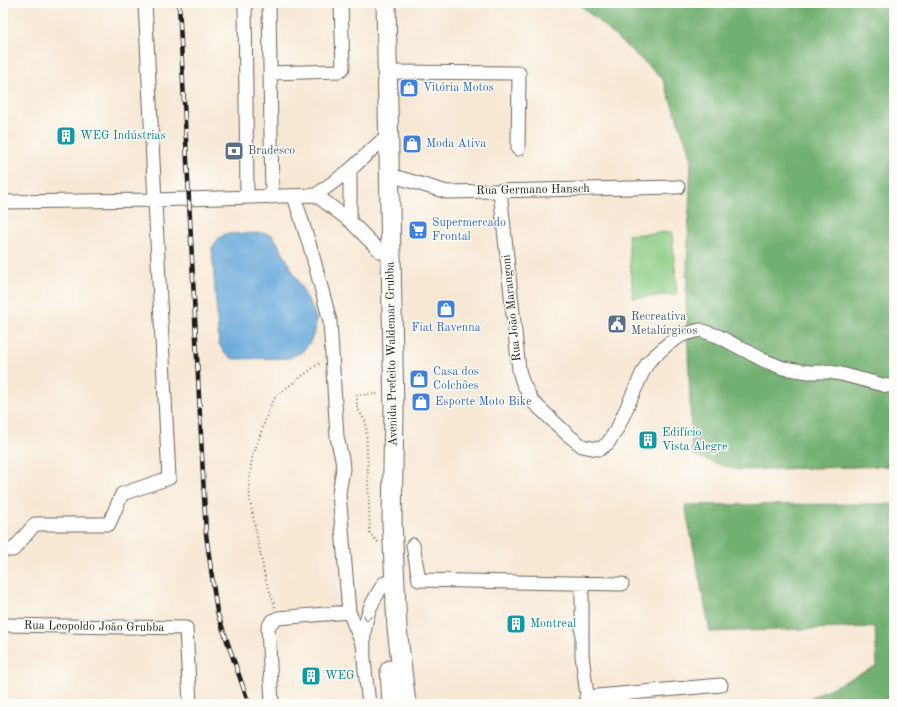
<svg xmlns="http://www.w3.org/2000/svg" width="897" height="707" font-family="'Old Standard TT',serif">
<style>
.green{fill:#8dcc83;stroke:#547450}
.forest{fill:#72b071;stroke:#476646}
.water{fill:#68a8db;stroke:#42627c}
.lines{fill:none;stroke-linecap:round;stroke-linejoin:round}
.minor-casing{stroke:#69635c;stroke-width:15}
.highway-casing{stroke:#69635c;stroke-width:21}
.path{stroke:#69635c;stroke-width:2;stroke-dasharray:1 3;stroke-linecap:butt}
.minor{stroke:#fff;stroke-width:13}
.highway{stroke:#fff;stroke-width:19}
.rail-casing{stroke:#1c1c1c;stroke-width:4.5}
.rail{stroke:#fdfcf7;stroke-width:3;stroke-dasharray:9;stroke-linecap:butt}
.oneway{stroke:#999}
.labels{text-anchor:middle;dominant-baseline:central;stroke-width:3;stroke-linejoin:round;paint-order:stroke}
.shop-label{font-size:12px;fill:#366cbe;stroke:#fdfcf7;text-anchor:start}
.culture-label{font-size:12px;fill:#0d838f;stroke:#fdfcf7;text-anchor:start}
.service-label{font-size:12px;fill:#4e5e75;stroke:#fdfcf7;text-anchor:start}
.street-label{font-size:12px;fill:#1c1c1c;stroke:#fdfcf7}
</style>
<rect width="100%" height="100%" fill="#fdfcf7"/>
<filter id="ink" filterUnits="userSpaceOnUse"><feTurbulence type="fractalNoise" baseFrequency=".025" numOctaves="2"/><feDisplacementMap in="SourceGraphic" scale="8" xChannelSelector="R" yChannelSelector="G"/><feConvolveMatrix kernelMatrix="1 2 1 2 8 2 1 2 1" color-interpolation-filters="sRGB"/></filter>
<filter id="wash" filterUnits="userSpaceOnUse"><feTurbulence type="fractalNoise" baseFrequency=".012" numOctaves="4" result="noise"/><feDisplacementMap in="SourceGraphic" scale="16" xChannelSelector="R" yChannelSelector="G"/><feGaussianBlur stdDeviation="0.9" result="paint"/><feColorMatrix in="noise" values="0 0 0 0 0 0 0 0 0 0 0 0 0 0 0 0 0 1.4 0 .05"/><feComposite in="paint" operator="in"/></filter>
<g filter="url(#wash)">
<rect width="100%" height="100%" fill="#f7e8d4"/>
<path class="green" d="M 672,232 L 677,294 L 633,298 L 628,235 Z"/>
<path class="forest" d="M 578,3 L 894,3 L 894,466 L 737,470 L 692,455 L 686,297 L 691,156 L 662,78 Z
M 894,504 L 894,704 L 797,704 L 877,666 L 875,627 L 710,632 L 685,505 Z"/>
<path class="water" d="M 264,233 L 272,235 L 277,242 L 312,307 L 316,318 L 315,331 L 309,344 L 302,352 L 289,358 L 234,359 L 225,354 L 219,344 L 212,248 L 218,239 L 225,234 Z"/>
</g>
<g filter="url(#ink)">
<g class="lines">
<g class="minor-casing">
<path id="minor" d="M 245,3 L 247,197
M 269,3 L 272,197
M 388,72 L 519,73 L 518,149
M 270,73 L 339,71 L 343,68 L 341,3
M 380,142 L 350,170 L 316,195 L 350,221 L 381,252
M 350,170 L 350,221
M 390,175 L 447,192 L 678,187
M 500,191 L 519,370 L 522,381 L 532,401 L 567,434 L 582,446 L 592,448 L 600,449 L 608,443 L 618,427 L 641,376 L 648,362 L 668,344 L 682,335 L 700,330 L 718,336 L 763,360 L 783,368 L 809,372 L 830,372 L 841,374 L 887,386 L 894,385
M 294,196 L 312,253 L 330,321 L 337,437 L 342,459 L 343,469 L 339,493 L 349,612
M 3,202 L 154,200 L 316,195
M 413,545 L 419,580 L 622,584
M 3,550 L 13,550 L 35,524 L 109,524 L 122,494 L 169,478 L 145,3
M 582,583 L 582,655 L 588,704
M 3,625 L 186,628 L 190,704
M 586,697 L 721,685
M 272,704 L 268,628 L 271,622 L 278,618 L 349,612 L 364,648
M 369,704 C 366,675 359,642 368,614 C 371,603 378,593 384,583"/>
</g>
<g class="highway-casing">
<path id="highway" d="M 386,3 L 394,411 L 392,522 L 397,628 L 406,704
M 390,670 L 392,704"/>
</g>
<path class="path" d="M 378,542 L 370,534 L 366,423 L 357,407 L 357,395 L 380,394
M 275,607 L 265,577 L 250,501 L 249,483 L 252,458 L 271,404 L 277,395 L 321,362"/>
<use href="#minor" class="minor"/>
<use href="#highway" class="highway"/>
<g class="rail-casing">
<path id="rail" d="M 179,3 L 206,534 L 217,612 L 249,704"/>
</g>
<use href="#rail" class="rail"/>
</g>
<defs><path id="oneway-chevron" d="M-2-3.5L2.5 0L-2 3.5" fill="none" stroke-width="1.6" stroke-linecap="round" stroke-linejoin="round"/></defs>
<use class="oneway" href="#oneway-chevron" transform="translate(367 618) rotate(103)"/>
</g>
<defs>
<g id="shop-square" transform="scale(1)"><rect x="-9" y="-9" width="18" height="18" rx="4" fill="#3f7fe0" stroke="#fdfcf7"/><path d="M-5-2.5h2.3a2.7 3.5 0 0 1 5.4 0H5L5.5 6h-11ZM-1.5-2.5h3a1.5 2.3 0 0 0-3 0Z" fill="#fff"/></g>
<g id="building-square" transform="scale(1)"><rect x="-9" y="-9" width="18" height="18" rx="4" fill="#0f9aa8" stroke="#fdfcf7"/><path d="M-4-6H4V6H1V3H-1V6H-4ZM-2.5-4.3h1.7v1.8h-1.7ZM.8-4.3h1.7v1.8H.8ZM-2.5-1h1.7V.8h-1.7ZM.8-1h1.7V.8H.8Z" fill="#fff"/></g>
<g id="bank-square" transform="scale(1)"><rect x="-9" y="-9" width="18" height="18" rx="4" fill="#5c6f8a" stroke="#fdfcf7"/><path d="M-6-4H6V4H-6ZM0-2.3a2.3 2.3 0 1 0 0 4.6a2.3 2.3 0 1 0 0-4.6Z" fill="#fff"/></g>
<g id="supermarket-square" transform="scale(1)"><rect x="-9" y="-9" width="18" height="18" rx="4" fill="#3f7fe0" stroke="#fdfcf7"/><path d="M-6-5.5h2.5l.6 2H6L4.5 2H-2.5L-4.4-4H-6ZM-1.5 3.2a1.3 1.3 0 1 0 .1 0ZM3 3.2a1.3 1.3 0 1 0 .1 0Z" fill="#fff"/></g>
<g id="civic-square" transform="scale(1)"><rect x="-9" y="-9" width="18" height="18" rx="4" fill="#5c6f8a" stroke="#fdfcf7"/><path d="M-.6-6.5H3V-4.5H.6V-3L4-1V1h2V6H-6V1h2V-1L-.6-3ZM-1.2 2.5V6h2.4V2.5Z" fill="#fff"/></g>
</defs>
<g fill-rule="evenodd">
<use href="#shop-square" x="409" y="88"/>
<use href="#building-square" x="66" y="136"/>
<use href="#shop-square" x="412" y="144"/>
<use href="#bank-square" x="234" y="151"/>
<use href="#supermarket-square" x="418" y="230"/>
<use href="#shop-square" x="446" y="309"/>
<use href="#civic-square" x="617" y="324"/>
<use href="#shop-square" x="419" y="379"/>
<use href="#shop-square" x="421" y="402"/>
<use href="#building-square" x="648" y="440"/>
<use href="#building-square" x="516" y="624"/>
<use href="#building-square" x="311" y="676"/>
</g>
<g class="labels">
<g class="shop-label">
<text x="423" y="88">Vitória Motos</text>
<text x="426" y="144">Moda Ativa</text>
<text x="432" y="223">Supermercado<tspan x="432" dy="14">Frontal</tspan></text>
<text x="446" y="328" text-anchor="middle">Fiat Ravenna</text>
<text x="433" y="372">Casa dos<tspan x="433" dy="14">Colchões</tspan></text>
<text x="435" y="402">Esporte Moto Bike</text>
</g>
<g class="culture-label">
<text x="80" y="136">WEG Indústrias</text>
<text x="662" y="433">Edifício<tspan x="662" dy="14">Vista Alegre</tspan></text>
<text x="530" y="624">Montreal</text>
<text x="325" y="676">WEG</text>
</g>
<g class="service-label">
<text x="248" y="151">Bradesco</text>
<text x="631" y="317">Recreativa<tspan x="631" dy="14">Metalúrgicos</tspan></text>
</g>
<g class="street-label">
<text transform="translate(533 190) rotate(-1)">Rua Germano Hansch</text>
<text transform="translate(512 308) rotate(-96)">Rua João Marangoni</text>
<text transform="translate(392 354) rotate(-91)">Avenida Prefeito Waldemar Grubba</text>
<text transform="translate(94 627) rotate(1)">Rua Leopoldo João Grubba</text>
</g>
</g>
<rect width="897" height="707" fill="none" stroke="#fdfcf7" stroke-width="16"/>
</svg>
